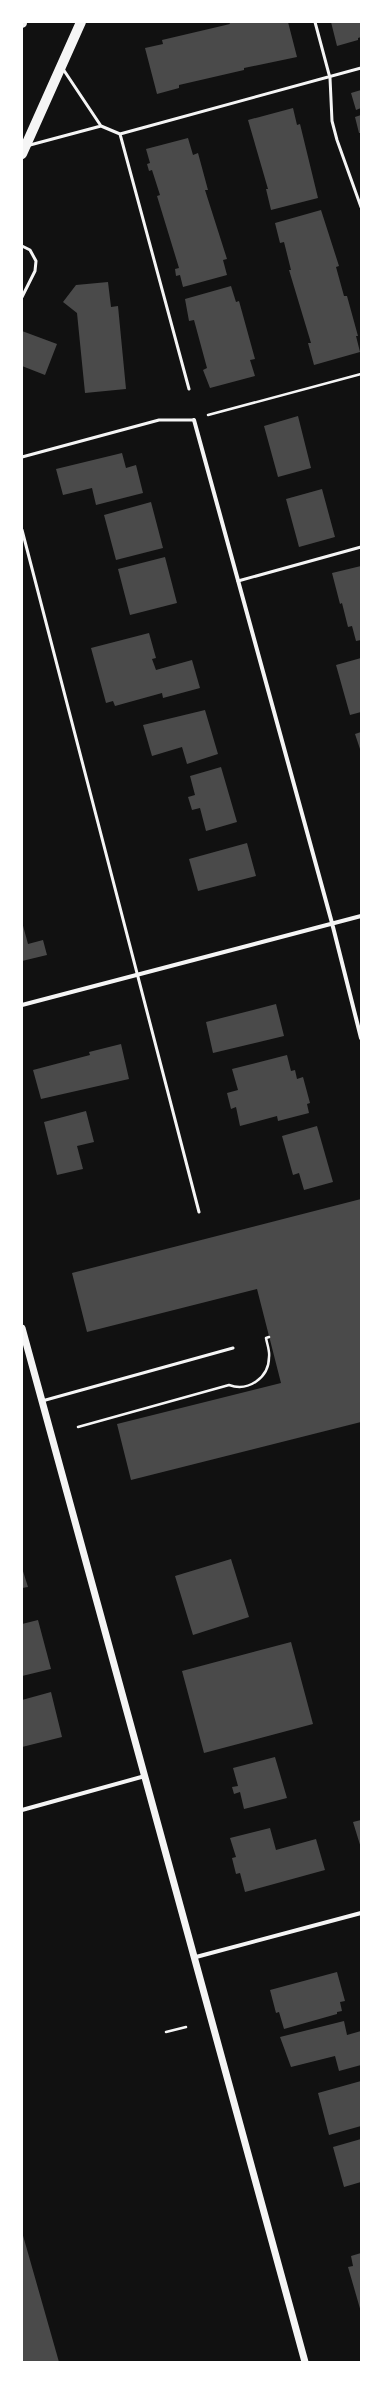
<svg xmlns="http://www.w3.org/2000/svg" width="383" height="2384" font-family="Georgia,serif">
<style>
.building{fill:#4a4a4a}
.lines{fill:none;stroke-linecap:round;stroke-linejoin:round}
.path{stroke:#f5f5f5;stroke-width:2.5}
.service{stroke:#f5f5f5;stroke-width:3}
.minor{stroke:#f5f5f5;stroke-width:4}
.tertiary{stroke:#f5f5f5;stroke-width:7}
.primary{stroke:#f5f5f5;stroke-width:10}
</style>
<rect width="100%" height="100%" fill="#111"/>
<path class="building" d="M 229,22 L 288,22 L 297,57 L 244,68 L 244,70 L 179,85 L 179,88 L 157,94 L 145,48 L 163,44 L 162,40 L 230,24 Z
M 331,22 L 361,22 L 361,37 L 358,38 L 358,40 L 337,46 Z
M 361,90 L 361,108 L 356,110 L 351,93 Z
M 293,108 L 297,125 L 300,124 L 318,198 L 271,210 L 266,189 L 268,189 L 248,120 Z
M 361,115 L 361,133 L 359,133 L 355,117 Z
M 188,138 L 193,155 L 198,153 L 208,190 L 205,190 L 227,259 L 223,260 L 227,275 L 183,287 L 180,275 L 176,276 L 175,269 L 179,268 L 157,196 L 160,195 L 152,170 L 149,171 L 147,164 L 150,163 L 146,149 Z
M 321,210 L 339,266 L 336,267 L 344,296 L 347,296 L 358,336 L 356,336 L 360,352 L 314,365 L 308,343 L 311,343 L 289,270 L 291,270 L 284,242 L 280,243 L 275,223 Z
M 108,282 L 111,307 L 118,306 L 126,389 L 85,393 L 77,313 L 63,302 L 76,285 Z
M 231,286 L 236,302 L 239,301 L 255,359 L 250,360 L 255,376 L 210,388 L 203,370 L 207,368 L 194,320 L 189,321 L 185,299 Z
M 22,331 L 57,344 L 45,375 L 22,366 Z
M 298,416 L 311,468 L 278,477 L 264,426 Z
M 122,453 L 126,468 L 136,465 L 143,493 L 96,505 L 92,488 L 63,495 L 56,469 Z
M 322,489 L 335,537 L 299,547 L 286,499 Z
M 151,502 L 163,548 L 116,560 L 104,515 Z
M 165,557 L 177,603 L 130,615 L 118,569 Z
M 361,566 L 361,640 L 356,641 L 352,626 L 348,627 L 342,603 L 340,604 L 332,573 Z
M 149,633 L 156,658 L 152,659 L 156,670 L 192,660 L 200,688 L 163,698 L 162,693 L 115,706 L 113,701 L 106,703 L 91,648 Z
M 361,658 L 361,712 L 350,715 L 336,665 Z
M 205,710 L 218,754 L 187,764 L 182,747 L 152,756 L 143,725 Z
M 361,732 L 361,752 L 355,734 Z
M 221,767 L 237,822 L 206,831 L 200,808 L 192,810 L 188,797 L 195,795 L 190,776 Z
M 247,843 L 256,876 L 198,891 L 189,859 Z
M 22,922 L 28,944 L 43,940 L 47,955 L 22,961 Z
M 276,1004 L 284,1036 L 213,1053 L 206,1022 Z
M 121,1044 L 129,1079 L 41,1099 L 33,1070 L 90,1055 L 89,1052 Z
M 287,1055 L 291,1071 L 295,1070 L 297,1079 L 303,1077 L 310,1103 L 307,1104 L 309,1113 L 278,1121 L 277,1116 L 240,1126 L 236,1107 L 231,1109 L 227,1093 L 238,1090 L 232,1069 Z
M 86,1111 L 94,1142 L 77,1146 L 83,1169 L 57,1175 L 44,1122 Z
M 317,1126 L 333,1182 L 304,1190 L 299,1173 L 293,1175 L 282,1136 Z
M 361,1199 L 361,1422 L 131,1480 L 117,1424 L 281,1383 L 257,1289 L 87,1332 L 72,1273 Z
M 231,1559 L 249,1617 L 193,1635 L 175,1576 Z
M 22,1568 L 28,1587 L 22,1588 Z
M 38,1620 L 51,1669 L 22,1676 L 22,1624 Z
M 291,1642 L 313,1724 L 204,1753 L 182,1671 Z
M 51,1692 L 62,1737 L 22,1747 L 22,1700 Z
M 275,1757 L 287,1798 L 244,1809 L 240,1792 L 234,1794 L 232,1787 L 238,1786 L 233,1768 Z
M 361,1820 L 361,1848 L 353,1822 Z
M 270,1828 L 276,1850 L 316,1839 L 325,1870 L 245,1892 L 240,1873 L 236,1874 L 232,1858 L 236,1857 L 230,1838 Z
M 337,1972 L 345,2001 L 340,2002 L 342,2011 L 337,2012 L 337,2014 L 284,2029 L 279,2012 L 276,2013 L 270,1990 Z
M 344,2021 L 347,2035 L 361,2031 L 361,2065 L 339,2071 L 335,2056 L 291,2067 L 280,2037 Z
M 361,2081 L 361,2126 L 329,2135 L 318,2093 Z
M 361,2139 L 361,2182 L 344,2187 L 333,2147 Z
M 22,2232 L 59,2362 L 22,2362 Z
M 361,2253 L 361,2312 L 348,2267 L 353,2266 L 351,2256 Z"/>
<g class="lines">
<path class="path" d="M 208,415 L 361,374
M 78,1427 L 229,1385 C 248,1392 269,1378 269,1357 C 270,1351 267,1344 266,1338 L 269,1337
M 166,2032 L 186,2027"/>
<path class="service" d="M 315,22 L 330,78 L 332,121 L 337,140 L 361,207
M 63,69 L 101,126
M 101,126 L 120,134 L 361,68
M 120,134 L 189,389
M 30,145 L 101,126
M 22,246 L 30,250 L 36,261 L 35,271 L 22,297
M 22,457 L 159,420 L 194,420
M 22,530 L 199,1212
M 238,581 L 361,547
M 42,1401 L 233,1348"/>
<path class="minor" d="M 194,420 L 332,923 L 361,1038
M 22,1005 L 361,916
M 22,1810 L 145,1776
M 196,1957 L 361,1913"/>
<path class="tertiary" d="M 22,1328 L 305,2362"/>
<path class="primary" d="M 22,23 L 22,22
M 22,154 L 81,22"/>
</g>
<rect width="383" height="2384" fill="none" stroke="#ffffff" stroke-width="46"/>
</svg>
